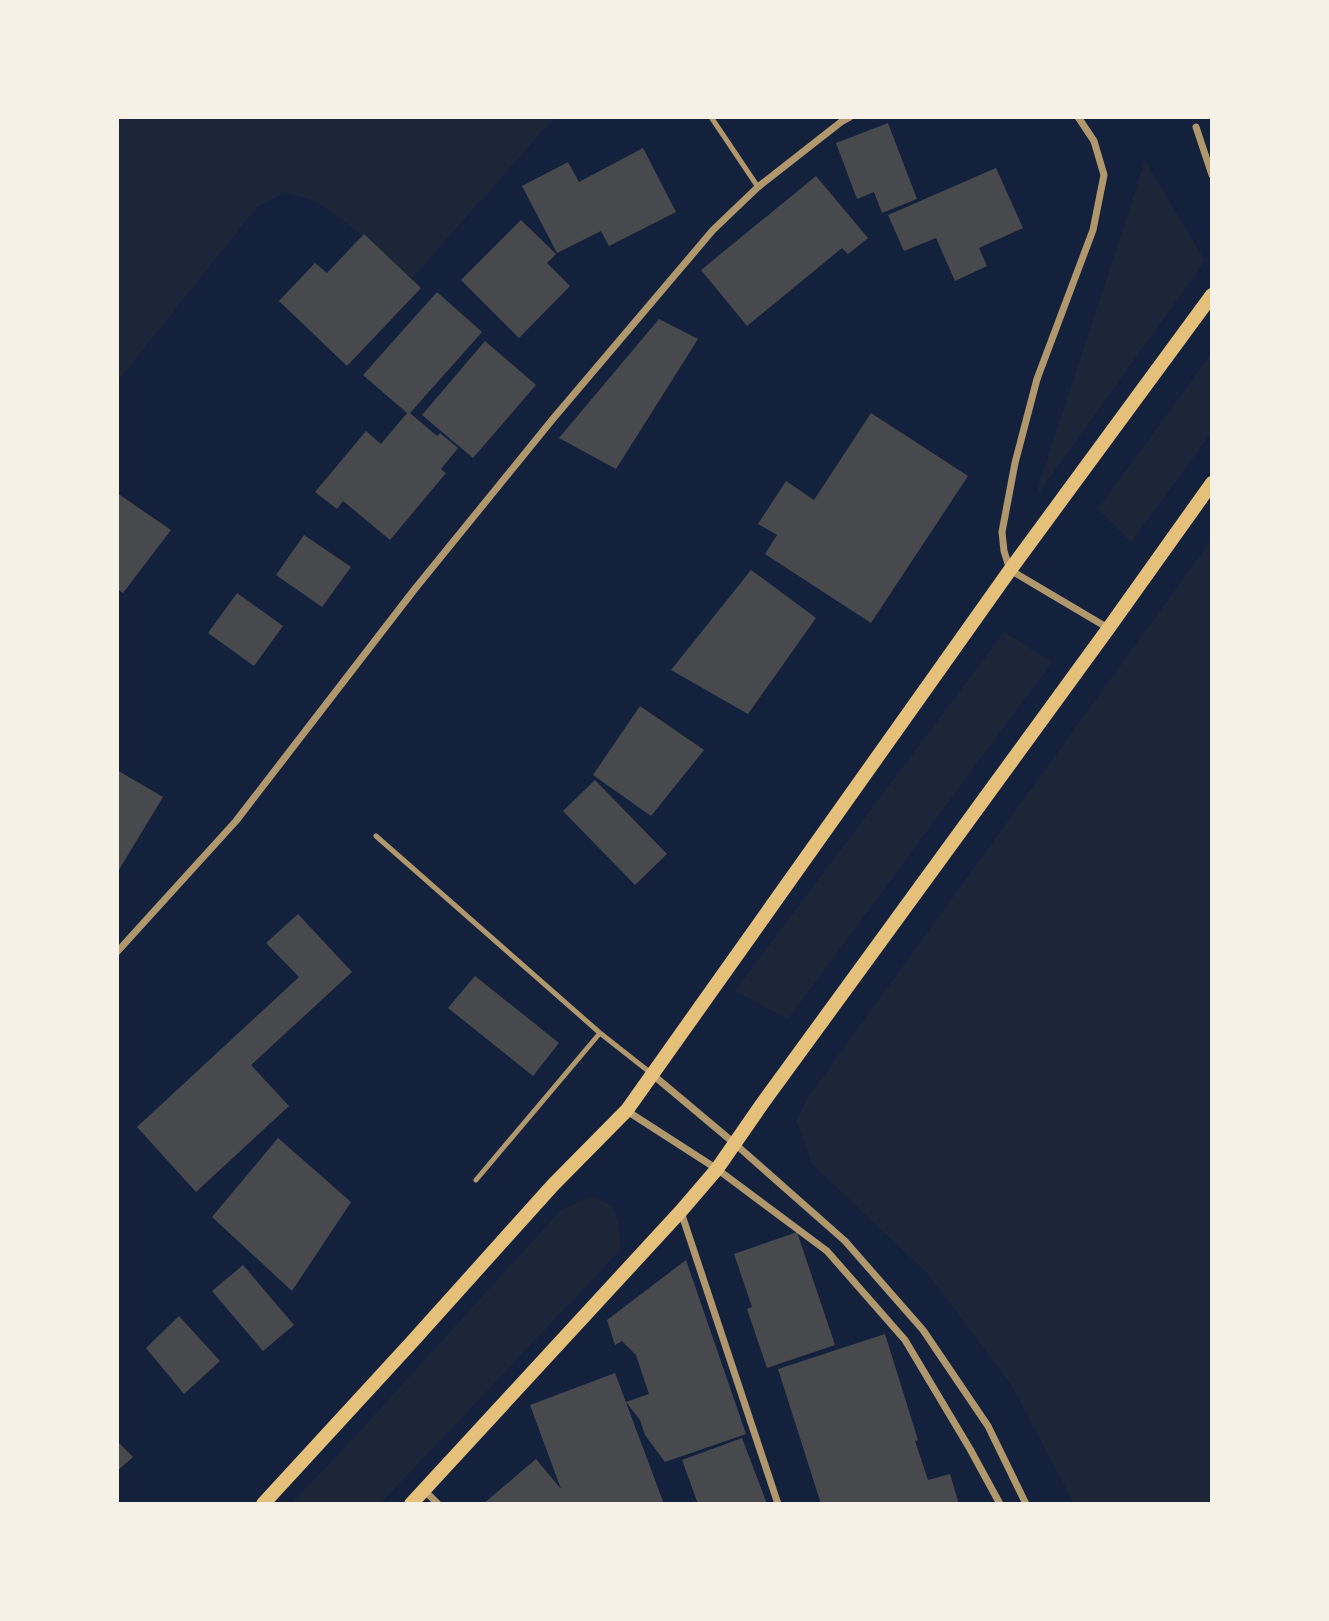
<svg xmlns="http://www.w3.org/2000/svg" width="1329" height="1621" font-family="'IBM Plex Serif',serif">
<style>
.green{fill:#1d2539}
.building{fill:#48494c}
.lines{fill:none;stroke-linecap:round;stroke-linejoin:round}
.service{stroke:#b1986c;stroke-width:5}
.minor{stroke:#b1986c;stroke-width:7}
.secondary{stroke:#e5c07b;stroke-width:14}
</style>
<rect width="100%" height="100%" fill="#14213d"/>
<path class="green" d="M 123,117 L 555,117 L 412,278 L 338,216 L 313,200 L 284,193 L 257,207 L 122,376 L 117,378 L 117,126 Z
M 1145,160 L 1205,261 L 1035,498 Z
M 1212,353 L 1212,432 L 1131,542 L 1098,509 Z
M 1212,539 L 1212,1504 L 1074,1504 L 1011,1384 L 927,1273 L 812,1164 L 796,1121 L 809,1096 Z
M 1004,632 L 1052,662 L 788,1019 L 735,991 Z
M 592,1196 L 612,1206 L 618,1223 L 621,1249 L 380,1504 L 290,1504 L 339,1454 L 560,1211 Z"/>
<path class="building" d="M 888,123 L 917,199 L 882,213 L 874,192 L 857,199 L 836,143 Z
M 643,148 L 676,212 L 609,246 L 601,231 L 557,253 L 522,186 L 568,162 L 579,182 Z
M 996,168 L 1023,228 L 979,248 L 987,266 L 955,281 L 936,238 L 904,251 L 888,215 Z
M 816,176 L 868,238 L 848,254 L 842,248 L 747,326 L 701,270 Z
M 521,220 L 556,254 L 547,263 L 570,286 L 519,338 L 461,280 Z
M 364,234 L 421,288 L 347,366 L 279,301 L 315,263 L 327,273 Z
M 437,292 L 482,332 L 410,413 L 437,436 L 440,433 L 458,448 L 441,469 L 446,473 L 390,540 L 343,501 L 337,509 L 315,492 L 366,431 L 381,444 L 407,413 L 363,375 Z
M 659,319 L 698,339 L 616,469 L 559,438 Z
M 485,341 L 536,385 L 473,458 L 422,415 Z
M 871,413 L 968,476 L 871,623 L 765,554 L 777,535 L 758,524 L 786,481 L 814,500 Z
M 117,493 L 171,530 L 123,593 L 117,589 Z
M 304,535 L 351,567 L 322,607 L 276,575 Z
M 751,570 L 816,618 L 748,714 L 671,670 Z
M 237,593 L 283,626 L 254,666 L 208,633 Z
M 640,706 L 704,750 L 651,816 L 593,775 Z
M 117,770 L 163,797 L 117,873 Z
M 595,780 L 667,854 L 635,885 L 563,811 Z
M 298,914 L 352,972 L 251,1065 L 289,1106 L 196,1192 L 137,1127 L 299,977 L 266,943 Z
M 475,976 L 559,1043 L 533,1076 L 448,1008 Z
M 278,1138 L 351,1202 L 292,1291 L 212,1217 Z
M 797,1232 L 835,1345 L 767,1368 L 747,1309 L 752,1307 L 734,1254 Z
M 686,1260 L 746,1434 L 665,1462 L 645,1435 L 640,1420 L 626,1402 L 649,1394 L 636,1355 L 622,1341 L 615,1345 L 607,1320 Z
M 243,1265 L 294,1325 L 263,1351 L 212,1291 Z
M 179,1316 L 220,1361 L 184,1394 L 146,1348 Z
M 885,1334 L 918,1440 L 915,1441 L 928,1480 L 950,1474 L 959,1504 L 821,1504 L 778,1369 Z
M 615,1373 L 664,1504 L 483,1504 L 536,1459 L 561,1489 L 530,1405 Z
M 742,1438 L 767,1504 L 698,1504 L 682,1460 Z
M 117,1441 L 133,1457 L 117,1471 Z"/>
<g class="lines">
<path class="service" d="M 711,117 L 758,187
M 376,836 L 600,1033 L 652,1074
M 476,1180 L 600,1033"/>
<path class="minor" d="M 1078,117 L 1094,141 L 1104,175 L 1093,230 L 1037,379 L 1015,463 L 1002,532 L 1004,551 L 1010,570 L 1108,628
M 1196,127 L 1212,175
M 117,952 L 236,821 L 414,590 L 552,420 L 713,230 L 758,187 L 841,122 L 850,117
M 653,1075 L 734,1143 L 845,1241 L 923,1330 L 988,1426 L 1026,1504
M 627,1111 L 717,1169 L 827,1251 L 905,1340 L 970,1449 L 1000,1504
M 681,1212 L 778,1504
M 424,1490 L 438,1504"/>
<path class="secondary" d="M 263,1504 L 411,1343 L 553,1185 L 627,1110 L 1010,570 L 1212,295
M 411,1504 L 681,1211 L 717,1169 L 762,1104 L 1108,629 L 1212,483"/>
</g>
<rect width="1329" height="1621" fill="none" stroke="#f6f1e7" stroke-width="238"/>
</svg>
